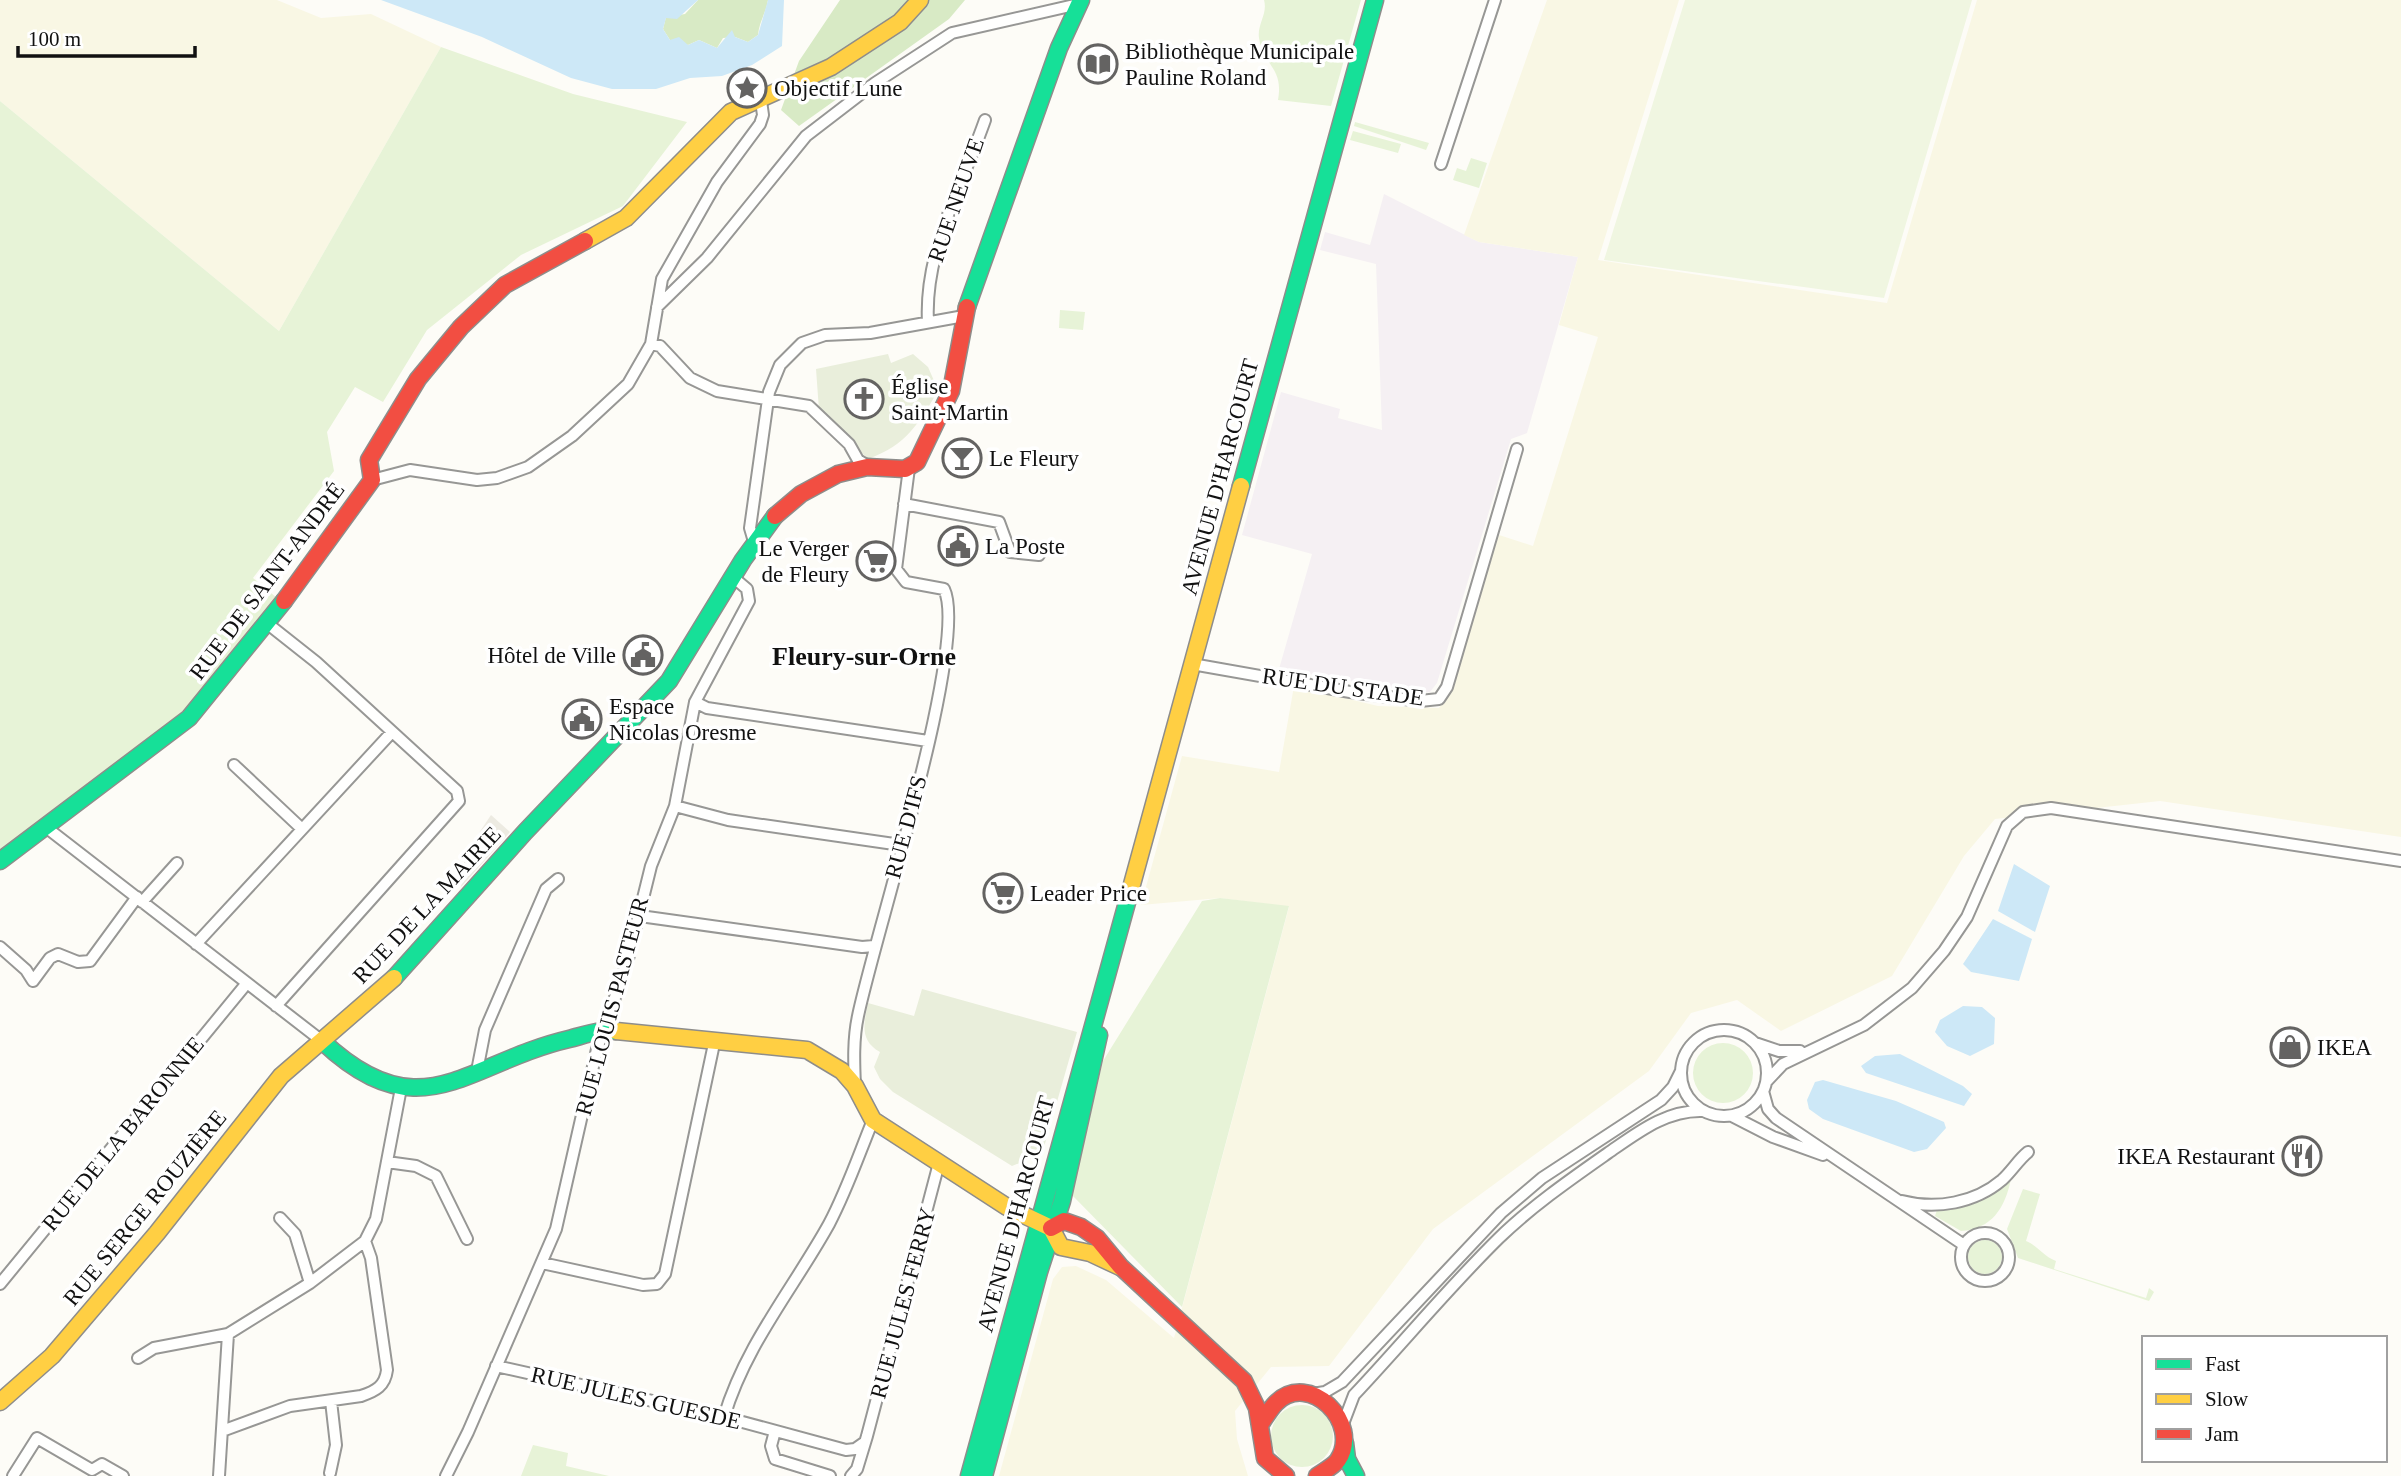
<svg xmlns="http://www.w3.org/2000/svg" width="2401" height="1476" font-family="'Times New Roman',serif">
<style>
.industrial{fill:#f5f0f3}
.farmland{fill:#f9f7e4}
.green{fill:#e7f3d7}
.forest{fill:#d8eac5}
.cemetery{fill:#e9eedb}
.pitch{fill:#f0f6e1}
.plaza{fill:#edebe2}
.water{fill:#cde8f7}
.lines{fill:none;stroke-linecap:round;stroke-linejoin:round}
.street-casing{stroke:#979795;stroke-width:14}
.fast-casing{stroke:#8e8d8b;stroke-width:19}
.slow-casing{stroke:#8e8d8b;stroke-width:19}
.jam-casing{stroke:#8e8d8b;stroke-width:19}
.street{stroke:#fffffe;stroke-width:10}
.fast{stroke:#16e098;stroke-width:16}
.slow{stroke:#ffcf43;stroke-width:16}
.jam{stroke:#f24e42;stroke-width:16}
.labels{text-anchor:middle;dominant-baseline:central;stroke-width:7;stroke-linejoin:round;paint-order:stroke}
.poi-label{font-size:23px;fill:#111;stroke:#fff;text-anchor:start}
.street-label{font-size:23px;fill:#111;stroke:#fff}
.quarter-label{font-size:26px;font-weight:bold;fill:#111;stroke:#fff}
</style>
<rect width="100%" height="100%" fill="#fdfcf7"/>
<path class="industrial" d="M 1384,194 L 1479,242 L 1578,257 L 1527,433 L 1511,439 L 1437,683 L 1430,692 L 1421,693 L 1279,669 L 1312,554 L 1242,535 L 1281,392 L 1340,409 L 1338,418 L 1382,430 L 1376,264 L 1320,250 L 1325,232 L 1370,245 Z"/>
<path class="farmland" d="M 0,0 L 277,0 L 321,18 L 371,14 L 441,47 L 279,331 L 0,101 Z
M 1547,0 L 1679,0 L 1598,260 L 1887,303 L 1977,0 L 2401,0 L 2401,837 L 2160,801 L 1995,819 L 1964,856 L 1892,976 L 1781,1031 L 1737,1000 L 1691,1013 L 1649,1071 L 1433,1229 L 1329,1366 L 1271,1367 L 1235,1411 L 1237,1439 L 1248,1476 L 999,1476 L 1053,1279 L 1062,1267 L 1076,1266 L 1106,1280 L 1174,1338 L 1289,907 L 1220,898 L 1141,905 L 1182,756 L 1279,772 L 1294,686 L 1378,706 L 1439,708 L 1448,691 L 1499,535 L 1533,546 L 1598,337 L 1559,325 L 1578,257 L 1479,242 L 1464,235 Z"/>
<path class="green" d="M 1264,0 L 1361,0 L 1331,106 L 1278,100 C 1284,67 1263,66 1259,38 C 1257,24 1268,14 1264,0 Z
M 441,47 L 573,94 L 687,122 L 623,206 L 521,255 L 427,330 L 383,402 L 355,387 L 327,432 L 334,471 L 253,578 L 283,603 L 189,718 L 0,861 L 0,101 L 279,331 Z
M 1355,122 L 1429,143 L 1426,150 L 1354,126 Z
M 1353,131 L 1401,144 L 1398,153 L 1350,140 Z
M 1471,158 L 1487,163 L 1479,188 L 1453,180 L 1457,168 L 1466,171 Z
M 1060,310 L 1085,312 L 1083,330 L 1059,328 Z
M 1220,898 L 1289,906 L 1182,1307 L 1071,1194 L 1103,1061 L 1202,901 Z
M1693 1073a30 30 0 1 1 60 0a30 30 0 1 1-60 0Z
M 2011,1179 C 2005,1208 1992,1229 1961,1231 L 1935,1216 L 1937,1210 C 1979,1208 1980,1190 2011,1179 Z
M 2023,1189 L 2040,1194 L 2026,1241 C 2038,1246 2043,1256 2056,1261 L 2054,1269 L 2146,1298 L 2149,1288 L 2154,1292 L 2149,1301 L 2018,1258 L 2007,1229 Z
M1968 1257a17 17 0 1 1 34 0a17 17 0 1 1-34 0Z
M1271 1436a31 31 0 1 1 62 0a31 31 0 1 1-62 0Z
M 533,1445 L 568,1453 L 566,1466 L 609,1476 L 521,1476 Z"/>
<path class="forest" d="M 698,0 L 768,0 C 766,13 759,22 758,35 L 748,42 L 735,37 L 723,38 L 717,48 L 699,40 L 688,45 L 670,40 L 663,29 L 666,17 L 685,14 Z
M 840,0 L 965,0 L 949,19 L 799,126 L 781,110 L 799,61 Z"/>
<path class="cemetery" d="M 888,354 L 891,363 L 913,354 L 928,367 L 935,383 L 939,383 L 939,389 C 919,423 907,445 868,459 L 819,410 L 816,369 Z
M 922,989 L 1077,1032 L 1042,1154 L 1012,1166 L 893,1092 L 880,1079 L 874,1067 L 880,1052 C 859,1040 864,1023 868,1003 L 914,1016 Z"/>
<path class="pitch" d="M 1685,0 L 1972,0 L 1884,298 L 1604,260 Z"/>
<path class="plaza" d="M 491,815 L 510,832 L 461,887 L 465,854 Z"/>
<path class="water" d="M 381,0 L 698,0 L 677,19 L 666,18 L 663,29 L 670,40 L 679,37 L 688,45 L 699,40 L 717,48 L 732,30 L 735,37 L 748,42 L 758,35 L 768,0 L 784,0 L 782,46 L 752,65 L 722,76 L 690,78 L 656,89 L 612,89 L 571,78 L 482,37 Z
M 2014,864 L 2050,886 L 2035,932 L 1998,911 Z
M 1993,919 L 2032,939 L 2019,981 L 1971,972 L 1963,964 Z
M 1963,1006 L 1982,1007 L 1995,1018 L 1994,1044 L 1970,1056 L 1947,1046 L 1935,1032 L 1940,1020 Z
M 1900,1054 L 1963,1086 L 1972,1094 L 1964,1106 L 1866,1073 L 1861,1066 L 1875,1056 Z
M 1823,1080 L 1896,1101 L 1944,1122 L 1946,1128 L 1927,1149 L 1914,1152 L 1823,1119 L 1809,1109 L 1807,1100 L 1815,1082 Z"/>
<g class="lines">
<g class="street-casing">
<path id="street" d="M 1441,164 L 1495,0
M 657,307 L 707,258 L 806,136 L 875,83 L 952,33 L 1079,4
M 928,322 C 924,251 962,186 985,120
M 651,344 L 660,346 L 690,378 L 717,391 L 809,406 L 849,444 L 858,460 L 868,466
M 372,480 L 410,470 L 477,480 L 497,478 L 528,467 L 572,436 L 628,384 L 651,344 L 662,279 L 717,182 L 760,124 L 763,115 L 761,101
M 904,504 L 999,522 L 1010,552 L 1039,555
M 755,545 L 750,528 L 769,392 L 780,365 L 802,343 L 825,335 L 870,333 L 964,316
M 268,624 L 316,662 L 457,791 L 459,801 L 276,1006
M 1192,664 L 1350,692 L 1420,701 L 1439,699 L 1447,687 L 1517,449
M 695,702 L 707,708 L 928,741
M 234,765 L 302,829
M 675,806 L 728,820 L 901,845
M 47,828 L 322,1041
M 142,902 L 177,863
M 640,916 L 862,947 L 874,946
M 196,944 L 392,732
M 0,947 L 26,970 L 33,981 L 50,958 L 58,954 L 78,962 L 90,961 L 137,897
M1681 1073a43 43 0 1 1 86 0a43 43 0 1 1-86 0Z
M 1755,1043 L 1779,1051 L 1800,1051
M 477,1071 L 485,1030 L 546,889 L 558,879
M 1766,1082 L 1783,1064 L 1864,1025 L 1912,988 L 1944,951 L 1967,917 L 2007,826 L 2023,812 L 2051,808 L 2401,861
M 855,1086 C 854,1063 853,1039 858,1016 C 873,941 970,642 944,589 L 906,582 L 896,569 L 909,468
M 1763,1091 L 1768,1109 L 1776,1118 L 1964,1245
M 1732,1116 L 1773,1137 L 1823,1155
M 387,1162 L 416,1166 L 436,1176 L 467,1239
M 1902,1201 C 1936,1210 1975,1203 2002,1180 C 2012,1171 2018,1160 2028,1152
M 280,1218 L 295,1234 L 310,1283
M1961 1257a24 24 0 1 1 48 0a24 24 0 1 1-48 0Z
M 542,1263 L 643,1285 L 657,1284 L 665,1274 L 715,1039
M 0,1284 L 247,983
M 138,1358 L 154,1348 L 228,1334
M 496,1366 L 724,1417 L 846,1450 L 855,1449 L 865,1442
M 1312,1394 L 1325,1392 L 1342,1382 L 1501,1213 L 1542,1178 L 1661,1100 L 1673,1087 L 1681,1071
M 724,1417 C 746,1344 793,1289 829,1224 C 847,1190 859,1154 873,1120
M 1343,1424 L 1354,1395 C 1403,1343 1448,1288 1499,1238 C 1532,1206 1571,1179 1608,1153 C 1637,1133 1667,1109 1704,1111
M 222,1431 L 290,1406 L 361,1396 C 376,1391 385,1386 387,1370 L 371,1258 L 365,1241
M 775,1431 L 771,1446 L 775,1459 L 830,1476
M 92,1470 L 102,1464 L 123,1476
M 330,1473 L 336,1445 L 331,1401
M 13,1476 L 37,1438 L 92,1470
M 219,1476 L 228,1334 L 310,1283 L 365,1241 L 376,1219 L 401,1088
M 446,1476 L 468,1432 L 556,1229 L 597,1049 L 627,963 L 651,866 L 675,806 L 695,702 L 749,601 L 747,589 L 734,578
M 851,1476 L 857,1469 L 867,1436 L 939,1163"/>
</g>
<g class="fast-casing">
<path id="fast" d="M 967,307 L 1059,48 L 1081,0
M 1241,486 L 1375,0
M 0,861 L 189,718 L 284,601
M 394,978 L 525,832 L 669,681 L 743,560 L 775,516
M 322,1041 C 421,1134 466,1063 569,1039 C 585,1035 600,1029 616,1031
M 1345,1443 L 1347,1459 L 1356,1476
M 969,1476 L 1131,888
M 984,1476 L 1039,1272 L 1062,1201 L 1099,1035"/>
</g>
<g class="slow-casing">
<path id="slow" d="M 585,241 L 626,218 L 731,112 L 831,67 L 900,22 L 920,0
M 1131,888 L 1241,486
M 616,1031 L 807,1050 L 842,1071 L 855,1086 L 873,1120 L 1007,1207 L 1051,1228
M 1051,1228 L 1061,1247 L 1090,1253 L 1120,1267
M 0,1402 L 52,1356 L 157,1233 L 281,1076 L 394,978"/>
</g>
<g class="jam-casing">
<path id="jam" d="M 775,516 L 801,494 L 838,474 L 867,467 L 905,469 L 917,462 L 951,391 L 967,307
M 284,601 L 372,480 L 369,460 L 418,379 L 461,327 L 505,285 L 585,241
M 1051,1228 L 1064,1221 L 1081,1227 L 1097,1238 L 1121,1267 L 1244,1381 L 1257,1408 L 1265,1458 L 1286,1476
M 1260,1425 C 1265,1418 1270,1409 1276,1403 C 1309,1370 1362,1423 1338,1460 C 1334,1466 1324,1471 1317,1476"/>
</g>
<use href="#street" class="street"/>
<use href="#fast" class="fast"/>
<use href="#slow" class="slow"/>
<use href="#jam" class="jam"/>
</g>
<defs>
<g id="library-ring" transform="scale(2.0125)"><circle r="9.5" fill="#fff" stroke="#646362" stroke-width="1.5"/><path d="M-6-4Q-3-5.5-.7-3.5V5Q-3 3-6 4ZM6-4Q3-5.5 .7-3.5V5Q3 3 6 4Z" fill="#646362"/></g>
<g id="sight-ring" transform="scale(2.0125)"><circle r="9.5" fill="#fff" stroke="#646362" stroke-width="1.5"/><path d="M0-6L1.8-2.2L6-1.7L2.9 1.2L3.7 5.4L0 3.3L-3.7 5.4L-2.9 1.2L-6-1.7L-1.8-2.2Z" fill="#646362"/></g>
<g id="church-ring" transform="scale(2.0125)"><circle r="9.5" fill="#fff" stroke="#646362" stroke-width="1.5"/><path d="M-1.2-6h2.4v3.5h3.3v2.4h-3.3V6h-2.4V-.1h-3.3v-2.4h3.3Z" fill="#646362"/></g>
<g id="bar-ring" transform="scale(2.0125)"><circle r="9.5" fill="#fff" stroke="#646362" stroke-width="1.5"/><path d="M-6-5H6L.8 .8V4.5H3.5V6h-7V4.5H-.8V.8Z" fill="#646362"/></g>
<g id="civic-ring" transform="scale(2.0125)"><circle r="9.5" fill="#fff" stroke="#646362" stroke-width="1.5"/><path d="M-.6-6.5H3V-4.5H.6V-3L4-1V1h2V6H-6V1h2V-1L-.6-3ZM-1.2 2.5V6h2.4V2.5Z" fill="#646362"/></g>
<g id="supermarket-ring" transform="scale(2.0125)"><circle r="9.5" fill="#fff" stroke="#646362" stroke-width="1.5"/><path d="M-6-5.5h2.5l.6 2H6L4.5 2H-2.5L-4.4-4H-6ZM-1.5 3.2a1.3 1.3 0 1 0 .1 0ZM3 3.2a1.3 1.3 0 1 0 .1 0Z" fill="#646362"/></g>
<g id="shop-ring" transform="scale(2.0125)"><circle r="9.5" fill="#fff" stroke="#646362" stroke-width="1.5"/><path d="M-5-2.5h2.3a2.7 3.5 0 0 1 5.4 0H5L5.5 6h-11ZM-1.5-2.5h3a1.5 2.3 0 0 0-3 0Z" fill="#646362"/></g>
<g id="restaurant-ring" transform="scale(2.0125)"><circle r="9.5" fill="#fff" stroke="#646362" stroke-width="1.5"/><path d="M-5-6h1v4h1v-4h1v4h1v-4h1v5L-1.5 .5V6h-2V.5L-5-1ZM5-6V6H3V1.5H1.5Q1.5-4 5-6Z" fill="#646362"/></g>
</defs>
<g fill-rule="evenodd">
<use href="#library-ring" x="1098" y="64"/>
<use href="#sight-ring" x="747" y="88"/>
<use href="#church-ring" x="864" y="399"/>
<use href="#bar-ring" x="962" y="458"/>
<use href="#civic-ring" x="958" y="546"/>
<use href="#supermarket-ring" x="876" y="561"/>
<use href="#civic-ring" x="643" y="655"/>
<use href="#civic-ring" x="582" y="719"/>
<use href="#supermarket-ring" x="1003" y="893"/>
<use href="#shop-ring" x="2290" y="1047"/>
<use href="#restaurant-ring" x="2302" y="1156"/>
</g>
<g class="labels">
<g class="poi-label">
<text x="1125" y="51">Bibliothèque Municipale<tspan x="1125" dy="26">Pauline Roland</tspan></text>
<text x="774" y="88">Objectif Lune</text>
<text x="891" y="386">Église<tspan x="891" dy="26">Saint-Martin</tspan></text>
<text x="989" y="458">Le Fleury</text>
<text x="985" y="546">La Poste</text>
<text x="849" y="548" text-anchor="end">Le Verger<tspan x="849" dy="26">de Fleury</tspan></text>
<text x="616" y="655" text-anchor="end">Hôtel de Ville</text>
<text x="609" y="706">Espace<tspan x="609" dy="26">Nicolas Oresme</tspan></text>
<text x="1030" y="893">Leader Price</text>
<text x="2317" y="1047">IKEA</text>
<text x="2275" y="1156" text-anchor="end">IKEA Restaurant</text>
</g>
<g class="street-label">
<text transform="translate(956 200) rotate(-71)">RUE NEUVE</text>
<text transform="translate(1220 477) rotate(-75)">AVENUE D'HARCOURT</text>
<text transform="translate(267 581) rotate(-53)">RUE DE SAINT-ANDRÉ</text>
<text transform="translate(1343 687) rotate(8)">RUE DU STADE</text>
<text transform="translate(906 827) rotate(-75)">RUE D'IFS</text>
<text transform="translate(427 905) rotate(-47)">RUE DE LA MAIRIE</text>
<text transform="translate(612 1006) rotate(-75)">RUE LOUIS PASTEUR</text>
<text transform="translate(123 1134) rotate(-51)">RUE DE LA BARONNIE</text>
<text transform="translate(145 1208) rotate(-51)">RUE SERGE ROUZIÈRE</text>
<text transform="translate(1016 1214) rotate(-75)">AVENUE D'HARCOURT</text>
<text transform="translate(903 1303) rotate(-75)">RUE JULES FERRY</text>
<text transform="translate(636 1398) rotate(13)">RUE JULES GUESDE</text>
</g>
<g class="quarter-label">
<text x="864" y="656">Fleury-sur-Orne</text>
</g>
</g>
<rect x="2142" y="1336" width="245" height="126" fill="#ffffff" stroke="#a0a0a0" stroke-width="2"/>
<rect x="2156" y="1359" width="35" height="10" fill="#16e098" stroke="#a0a0a0" stroke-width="2"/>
<text x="2205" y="1371" font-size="21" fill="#111111">Fast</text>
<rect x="2156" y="1394" width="35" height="10" fill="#ffcf43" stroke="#a0a0a0" stroke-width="2"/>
<text x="2205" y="1406" font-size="21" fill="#111111">Slow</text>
<rect x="2156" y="1429" width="35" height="10" fill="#f24e42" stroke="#a0a0a0" stroke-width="2"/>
<text x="2205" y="1441" font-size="21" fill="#111111">Jam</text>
<path d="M18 46v10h177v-10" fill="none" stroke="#111111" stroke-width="3.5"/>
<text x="28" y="46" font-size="21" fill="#111111" stroke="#ffffff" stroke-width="5" paint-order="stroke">100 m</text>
</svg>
